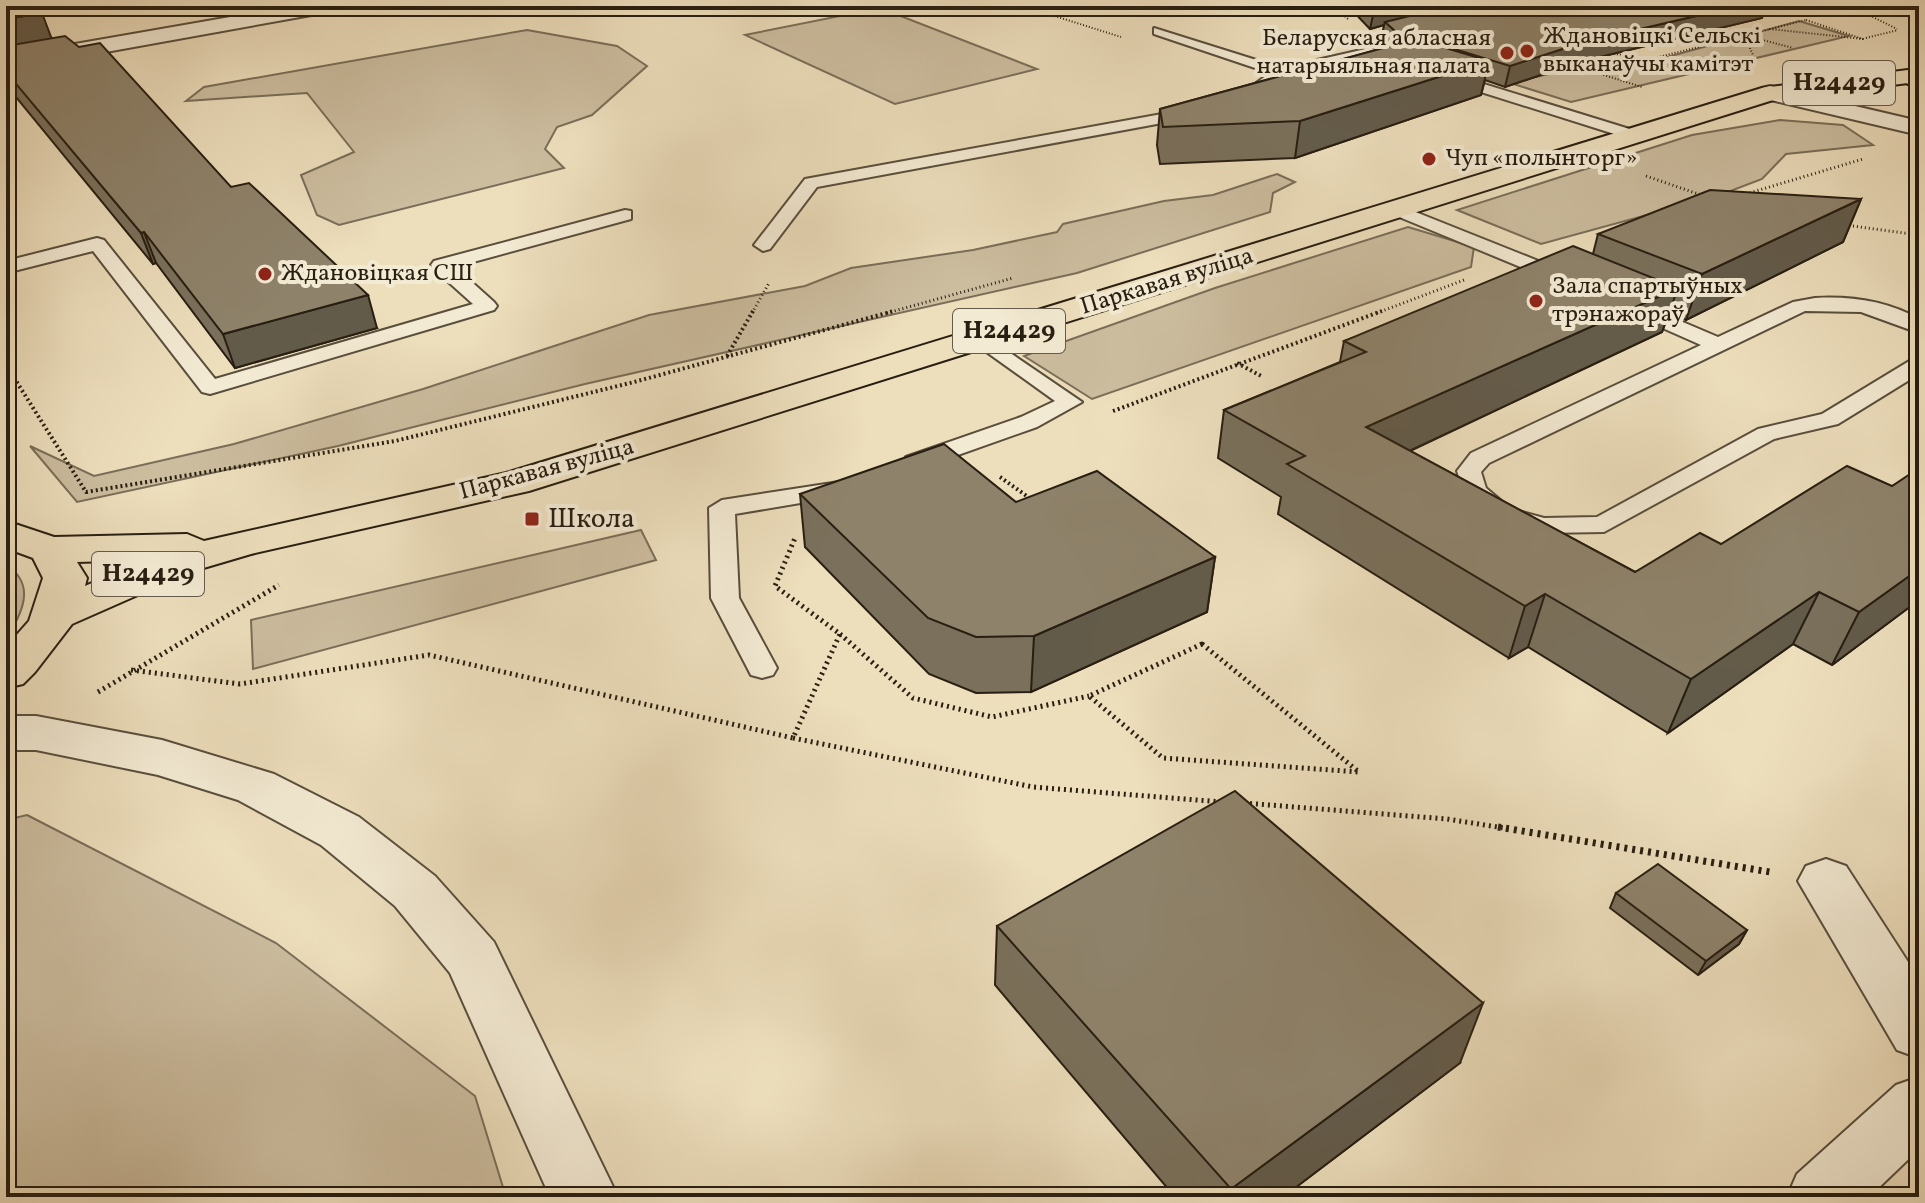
<svg xmlns="http://www.w3.org/2000/svg" width="1925" height="1203" font-family="Vollkorn,serif">
<style>
.green{fill:#ccbd9f;stroke:#7a6e58;stroke-width:2}
.lines{fill:none;stroke-linecap:round;stroke-linejoin:round}
.lane-casing{stroke:#594e3c;stroke-width:4}
.street-casing{stroke:#594e3c;stroke-width:4}
.primary-casing{stroke:#281e11;stroke-width:4}
.highway-casing{stroke:#281e11;stroke-width:4}
.path-far4{stroke:#281e11;stroke-width:2;stroke-dasharray:1 2;stroke-linecap:butt}
.path-far3{stroke:#281e11;stroke-width:3;stroke-dasharray:1 3;stroke-linecap:butt}
.path-far2{stroke:#281e11;stroke-width:4;stroke-dasharray:2 3;stroke-linecap:butt}
.path-far1{stroke:#281e11;stroke-width:5;stroke-dasharray:2 4;stroke-linecap:butt}
.path{stroke:#281e11;stroke-width:7;stroke-dasharray:3 5;stroke-linecap:butt}
.lane{fill:#f3ead3;fill-rule:evenodd}
.street{fill:#f3ead3;fill-rule:evenodd}
.primary{fill:#eddebc;fill-rule:evenodd}
.highway{fill:#eddebc;fill-rule:evenodd}
.wall{fill:#7a705b;stroke:#281e11;stroke-width:2}
.shaded-wall{fill:#635b4a;stroke:#281e11;stroke-width:2}
.building{fill:#8e826a;stroke:#281e11;stroke-width:2}
.poi-dot{fill:#8f2418;stroke:#f3ead3;stroke-width:3}
.labels{text-anchor:middle;dominant-baseline:central;stroke-width:8;stroke-linejoin:round;paint-order:stroke}
.far-poi-label{font-size:24px;fill:#281e11;stroke:#f3ead3;text-anchor:start}
.far-street-label{font-size:24px;fill:#281e11;stroke:#f3ead3}
.shield{fill:#f3ead3;stroke:#655b4b;stroke-width:2}
.shield-label{font-size:26px;font-weight:bold;fill:#281e11}
.poi-label{font-size:28px;fill:#281e11;stroke:#f3ead3;text-anchor:start}
</style>
<rect width="100%" height="100%" fill="#eddebc"/>
<filter id="stains"><feTurbulence type="fractalNoise" baseFrequency=".0025" numOctaves="4"/><feColorMatrix values="0 0 0 0 .2 0 0 0 0 .09 0 0 0 0 .02 0 0 0 .5 -.17"/></filter>
<radialGradient id="worn" r=".72"><stop offset=".6" stop-color="#630" stop-opacity="0"/><stop offset="1" stop-color="#630" stop-opacity=".3"/></radialGradient>
<path class="green" d="M 880,8 L 1037,69 L 895,104 L 745,35 Z
M 1799,21 L 1849,36 L 1571,102 L 1510,83 L 1623,57 L 1649,62 Z
M 527,30 L 617,46 L 647,66 L 592,115 L 557,127 L 545,149 L 564,168 L 339,225 L 317,215 L 301,175 L 354,152 L 307,93 L 186,101 L 204,87 Z
M 1780,120 L 1843,125 L 1873,145 L 1786,154 L 1762,179 L 1720,195 L 1541,244 L 1457,210 L 1692,135 Z
M 1277,174 L 1295,182 L 1273,193 L 1270,212 L 1077,273 L 585,384 L 338,446 L 77,502 L 30,446 L 94,476 L 234,444 L 423,389 L 649,315 L 805,286 L 851,268 L 973,250 L 1057,232 L 1063,224 L 1164,201 L 1213,195 Z
M 1408,227 L 1474,247 L 1471,267 L 1092,399 L 1024,356 L 1215,288 Z
M 641,530 L 656,560 L 253,669 L 251,620 Z
M 6,565 C 37,584 22,614 6,639 Z
M 27,815 L 276,943 L 475,1096 L 506,1197 L 6,1197 L 6,820 Z"/>
<g class="lines">
<g class="lane-casing">
<path id="lane" d="M 1154,28 L 1282,68 L 1370,48 L 1400,60 L 1393,64 L 1369,56 L 1286,75 L 1243,103 L 1236,99 L 1238,96 L 1270,73 L 1154,34 Z
M 1448,73 L 1636,131 L 1638,134 L 1624,137 L 1443,80 L 1443,74 Z
M 1195,108 L 1200,110 L 1200,116 L 817,187 L 770,249 L 763,251 L 754,245 L 805,179 Z
M 1398,205 L 1571,274 L 1574,278 L 1564,284 L 1557,282 L 1392,214 L 1392,206 Z
M 625,210 L 631,211 L 631,219 L 455,267 L 494,302 L 497,306 L 494,310 L 210,394 L 202,392 L 93,251 L 6,273 L 6,261 L 97,238 L 104,240 L 215,379 L 473,304 L 434,269 L 431,265 L 434,261 Z
M 1815,298 C 1851,296 1887,301 1919,319 L 1919,333 L 1861,312 L 1805,311 L 1489,463 L 1481,472 L 1486,488 L 1511,509 L 1544,518 L 1597,517 L 1758,429 L 1822,414 L 1911,360 L 1919,358 L 1919,374 L 1838,424 L 1774,439 L 1604,532 L 1544,533 L 1493,520 L 1476,509 L 1465,495 L 1457,471 L 1471,453 L 1701,345 L 1624,311 L 1621,307 L 1624,303 L 1638,303 L 1718,337 L 1793,302 Z
M 981,333 L 1082,402 L 1037,427 L 924,467 L 906,467 L 903,462 L 906,457 L 1021,417 L 1055,401 L 974,343 L 970,339 L 974,335 Z
M 839,482 L 852,490 L 848,495 L 735,514 L 739,598 L 777,668 L 773,675 L 762,678 L 751,675 L 711,598 L 709,508 L 722,500 Z"/>
</g>
<g class="street-casing">
<path id="street" d="M 294,6 L 338,6 L 328,12 L 6,70 L 6,56 Z
M 1770,86 L 1919,121 L 1919,135 L 1762,98 L 1758,93 L 1762,88 Z
M 6,716 L 36,716 L 162,740 L 274,774 L 359,817 L 435,876 L 494,942 L 618,1197 L 550,1197 L 450,973 L 395,906 L 321,845 L 238,800 L 158,775 L 36,750 L 6,750 Z
M 1826,859 L 1846,866 L 1919,979 L 1919,1058 L 1897,1050 L 1798,881 L 1806,866 Z
M 1919,1077 L 1919,1149 L 1869,1197 L 1787,1197 L 1797,1174 L 1896,1085 Z"/>
</g>
<g class="primary-casing">
<path id="primary" d="M 1908,70 L 1919,77 L 1916,82 L 1773,100 L 529,491 L 251,554 L 190,572 L 72,624 L 35,672 L 23,684 L 6,688 L 6,647 L 29,621 L 43,578 L 33,558 L 6,548 L 6,521 L 54,537 L 187,534 L 204,541 L 506,473 L 1762,88 ZM 145,560 L 85,586 L 87,578 L 77,562 Z"/>
</g>
<g class="highway-casing">
<path id="highway" d="M 1919,68 L 1919,82 L 1908,84 L 1897,77 L 1900,72 Z"/>
</g>
<path class="path-far4" d="M 1023,6 L 1121,37
M 1334,6 L 1349,20
M 1851,6 L 1897,29
M 1806,20 L 1863,39 L 1770,29 Z
M 1866,38 L 1898,30
M 1608,53 L 1630,56
M 1754,57 L 1744,35 L 1793,48
M 1669,60 L 1719,64
M 1569,64 L 1642,87
M 1699,71 L 1655,58 L 1770,29
M 1567,73 L 1633,57 L 1655,58"/>
<path class="path-far3" d="M 1646,176 L 1704,196
M 1746,194 L 1863,159
M 1845,225 L 1919,235
M 752,313 L 769,283
M 887,313 L 1013,278
M 1377,313 L 1464,280"/>
<path class="path-far2" d="M 727,356 L 753,311
M 1237,363 L 1263,377
M 6,365 L 86,492 L 395,441 L 634,382 L 894,311
M 1113,411 L 1382,311
M 1000,477 L 1031,499"/>
<path class="path-far1" d="M 840,634 L 913,698 L 992,717 L 1089,696
M 1202,644 L 1359,772 L 1163,758 L 1089,696 Z
M 131,670 L 240,684 L 429,655 L 793,738 L 840,634 L 775,586 L 795,538
M 98,692 L 279,585
M 793,738 L 1033,787 L 1222,802
M 1244,803 L 1447,819 L 1510,829"/>
<path class="path" d="M 1498,827 L 1770,872"/>
<use href="#lane" class="lane"/>
<use href="#street" class="street"/>
<use href="#primary" class="primary"/>
<use href="#highway" class="highway"/>
</g>
<path class="wall" d="M 6,6 L 52,38 L 231,187 L 377,328 L 235,368 L 156,263 L 153,264 L 6,85 Z
M 1348,6 L 1766,6 L 1762,18 L 1579,62 L 1505,87 L 1485,80 L 1481,95 L 1295,158 L 1160,164 L 1157,145 L 1160,109 L 1387,47 L 1381,41 L 1384,25 L 1370,29 Z
M 1861,199 L 1843,242 L 1686,320 L 1669,313 L 1662,332 L 1410,451 L 1635,572 L 1721,544 L 1919,600 L 1832,665 L 1793,644 L 1668,733 L 1528,647 L 1509,658 L 1278,514 L 1281,497 L 1218,458 L 1224,410 L 1340,362 L 1344,341 L 1593,254 L 1598,234 Z
M 800,494 L 1016,502 L 1215,557 L 1207,612 L 1031,692 L 976,693 L 929,674 L 805,547 Z
M 1616,893 L 1747,930 L 1739,944 L 1698,975 L 1610,908 Z
M 997,926 L 1460,1063 L 1283,1197 L 1175,1197 L 995,985 Z"/>
<path class="shaded-wall" d="M 1391,6 L 1469,6 L 1385,22 L 1384,25 L 1370,29 L 1374,11 Z
M 1739,6 L 1766,6 L 1762,18 L 1579,62 L 1505,87 L 1510,66 L 1584,42 Z
M 42,13 L 54,45 L 6,53 L 6,19 Z
M 1489,61 L 1481,95 L 1295,158 L 1300,121 Z
M 1861,199 L 1843,242 L 1686,320 L 1702,274 Z
M 144,232 L 156,263 L 153,264 L 141,233 Z
M 1678,288 L 1662,332 L 1356,476 L 1366,427 Z
M 368,295 L 377,328 L 235,368 L 223,334 Z
M 1215,557 L 1207,612 L 1031,692 L 1034,636 Z
M 1919,569 L 1919,600 L 1832,665 L 1859,612 Z
M 1819,592 L 1793,644 L 1668,733 L 1691,679 Z
M 1545,594 L 1528,647 L 1509,658 L 1525,606 Z
M 1747,930 L 1739,944 L 1698,975 L 1706,961 Z
M 1483,1003 L 1460,1063 L 1283,1197 L 1229,1197 L 1231,1189 Z"/>
<path class="building" d="M 6,6 L 32,6 L 42,13 L 6,19 Z
M 1369,6 L 1391,6 L 1374,11 Z
M 1450,6 L 1739,6 L 1584,42 L 1510,66 L 1395,31 L 1385,22 Z
M 65,36 L 79,47 L 100,43 L 231,187 L 249,183 L 368,295 L 223,334 L 144,232 L 141,233 L 6,72 L 6,46 Z
M 1416,39 L 1489,61 L 1300,121 L 1163,127 L 1160,109 Z
M 1710,190 L 1861,199 L 1702,274 L 1598,234 Z
M 1573,246 L 1678,288 L 1366,427 L 1635,572 L 1700,533 L 1721,544 L 1847,466 L 1892,486 L 1919,468 L 1919,569 L 1859,612 L 1819,592 L 1691,679 L 1545,594 L 1525,606 L 1287,464 L 1305,456 L 1224,410 L 1366,352 L 1344,341 Z
M 944,444 L 1016,502 L 1097,471 L 1215,557 L 1034,636 L 976,637 L 928,618 L 800,494 Z
M 1235,791 L 1483,1003 L 1231,1189 L 997,926 Z
M 1658,864 L 1747,930 L 1706,961 L 1616,893 Z"/>
<g class="poi-dot">
<circle cx="1527" cy="51" r="8"/>
<circle cx="1507" cy="53" r="8"/>
<circle cx="1429" cy="159" r="8"/>
<circle cx="265" cy="274" r="8"/>
<circle cx="1536" cy="301" r="8"/>
<rect x="524" y="511" width="16" height="16" rx="4"/>
</g>
<g class="labels">
<g class="far-poi-label">
<text x="1543" y="37">Ждановіцкі Сельскі<tspan x="1543" dy="28">выканаўчы камітэт</tspan></text>
<text x="1491" y="39" text-anchor="end">Беларуская абласная<tspan x="1491" dy="28">натарыяльная палата</tspan></text>
<text x="1445" y="159">Чуп «полынторг»</text>
<text x="281" y="274">Ждановіцкая СШ</text>
<text x="1552" y="287">Зала спартыўных<tspan x="1552" dy="28">трэнажораў</tspan></text>
</g>
<g class="far-street-label">
<text transform="translate(1167 282) rotate(-17)">Паркавая вуліца</text>
<text transform="translate(547 470) rotate(-15)">Паркавая вуліца</text>
</g>
<g class="shield">
<rect x="1783" y="61" width="112" height="44" rx="6"/>
<rect x="953" y="309" width="112" height="44" rx="6"/>
<rect x="92" y="552" width="112" height="44" rx="6"/>
</g>
<g class="shield-label">
<text x="1839" y="83">Н24429</text>
<text x="1009" y="331">Н24429</text>
<text x="148" y="574">Н24429</text>
</g>
<g class="poi-label">
<text x="548" y="519">Школа</text>
</g>
</g>
<rect width="1925" height="1203" fill="none" stroke="#eddebc" stroke-width="32"/>
<rect x="8" y="8" width="1909" height="1187" fill="none" stroke="#281e11" stroke-width="4"/>
<rect x="16" y="16" width="1893" height="1171" fill="none" stroke="#281e11" stroke-width="2"/>
<rect width="100%" height="100%" filter="url(#stains)"/>
<rect width="100%" height="100%" fill="url(#worn)"/>
</svg>
